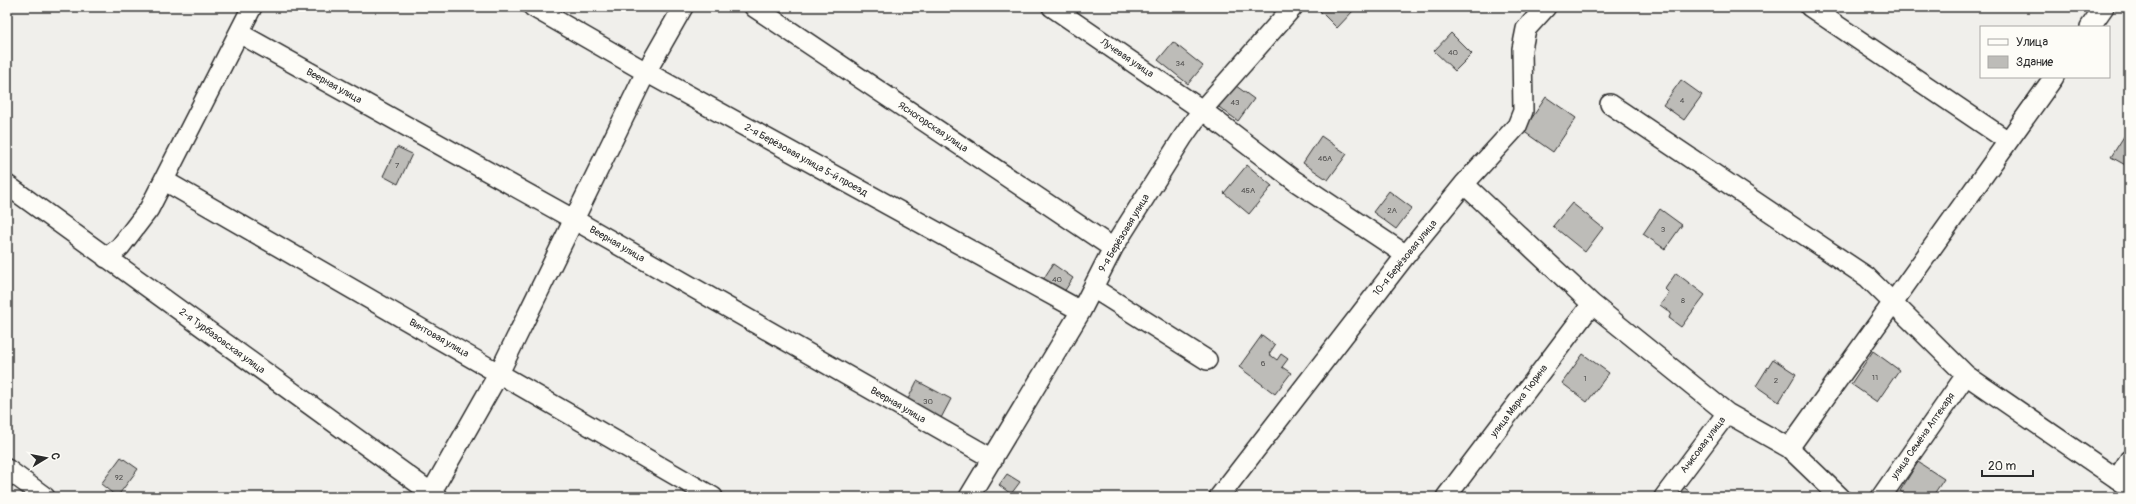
<svg xmlns="http://www.w3.org/2000/svg" width="2136" height="504" font-family="Pangolin,sans-serif">
<style>
.building{fill:#bdbcb8;stroke:#2b2b2b}
.lines{fill:none;stroke-linecap:round;stroke-linejoin:round}
.minor-casing{stroke:#2b2b2b;stroke-width:22}
.minor{stroke:#fdfcf7;stroke-width:19}
.labels{text-anchor:middle;dominant-baseline:central;stroke-width:4;stroke-linejoin:round;paint-order:stroke}
.number-label{font-size:8px;fill:#504f4e}
.street-label{font-size:10px;fill:#2b2b2b;stroke:#fdfcf7}
</style>
<rect width="100%" height="100%" fill="#f0efeb"/>
<filter id="ink" filterUnits="userSpaceOnUse"><feTurbulence type="fractalNoise" baseFrequency=".025" numOctaves="2"/><feDisplacementMap in="SourceGraphic" scale="8" xChannelSelector="R" yChannelSelector="G"/><feConvolveMatrix kernelMatrix="1 2 1 2 8 2 1 2 1" color-interpolation-filters="sRGB"/></filter>
<g filter="url(#ink)">
<path class="building" d="M 1316,7 L 1349,7 L 1353,11 L 1337,28 Z
M 1451,33 L 1472,54 L 1455,71 L 1434,51 Z
M 1173,42 L 1203,66 L 1188,84 L 1158,60 Z
M 1681,80 L 1702,95 L 1684,120 L 1663,105 Z
M 1232,83 L 1254,99 L 1238,121 L 1216,105 Z
M 1546,97 L 1576,118 L 1553,152 L 1523,131 Z
M 2128,130 L 2129,131 L 2129,167 L 2111,157 Z
M 1321,136 L 1347,154 L 1328,180 L 1303,163 Z
M 397,147 L 412,154 L 398,184 L 383,176 Z
M 1247,165 L 1272,186 L 1249,214 L 1224,193 Z
M 1389,191 L 1412,208 L 1396,229 L 1373,212 Z
M 1572,203 L 1603,228 L 1585,252 L 1553,226 Z
M 1660,209 L 1682,225 L 1665,249 L 1643,234 Z
M 1053,264 L 1073,278 L 1062,295 L 1042,281 Z
M 1676,273 L 1705,295 L 1681,327 L 1669,318 L 1671,313 L 1660,305 L 1669,293 L 1665,289 Z
M 1262,335 L 1275,345 L 1269,354 L 1277,360 L 1281,354 L 1288,359 L 1282,367 L 1291,373 L 1275,394 L 1239,367 Z
M 1873,351 L 1899,370 L 1877,402 L 1851,384 Z
M 1583,354 L 1609,373 L 1587,402 L 1562,383 Z
M 1773,359 L 1796,374 L 1779,402 L 1756,386 Z
M 917,381 L 951,399 L 940,420 L 906,403 Z
M 121,457 L 138,469 L 117,497 L 101,484 Z
M 1918,462 L 1944,479 L 1932,497 L 1909,497 L 1900,491 Z
M 1007,474 L 1020,482 L 1011,494 L 999,485 Z
M 1682,486 L 1697,497 L 1674,497 Z"/>
<g class="lines">
<g class="minor-casing">
<path id="minor" d="M 533,7 L 646,72 L 1081,311
M 754,7 L 1113,248
M 1052,7 L 1202,110 L 1295,181 L 1406,255
M 1810,7 L 2008,141
M 2090,27 L 2104,7
M 239,33 L 573,219 L 993,459
M 1610,104 L 1867,277 L 1966,375 L 2129,487
M 165,181 L 713,497
M 1464,184 L 1592,304 L 1727,413 L 1789,448 L 1840,497
M 7,185 L 437,497
M 106,258 L 120,247 L 149,209 L 252,7
M 1093,288 L 1207,360
M 1789,448 L 2054,77
M 7,469 L 45,497
M 2117,479 L 2129,460
M 431,493 L 499,373 L 646,72 L 683,7
M 969,497 L 1081,311 L 1113,248 L 1183,137 L 1202,110 L 1293,7
M 1219,497 L 1406,255 L 1464,184 L 1517,126 L 1523,111 L 1522,49 L 1526,29 L 1546,7
M 1446,497 L 1592,304
M 1664,497 L 1727,413
M 1881,497 L 1966,375"/>
</g>
<use href="#minor" class="minor"/>
</g>
</g>
<g class="labels">
<g class="number-label">
<text x="1453" y="52">40</text>
<text x="1180" y="63">34</text>
<text x="1682" y="100">4</text>
<text x="1235" y="102">43</text>
<text x="1325" y="158">46А</text>
<text x="397" y="165">7</text>
<text x="1248" y="190">45А</text>
<text x="1392" y="210">2А</text>
<text x="1663" y="229">3</text>
<text x="1057" y="279">40</text>
<text x="1683" y="300">8</text>
<text x="1263" y="363">6</text>
<text x="1875" y="377">11</text>
<text x="1585" y="378">1</text>
<text x="1776" y="380">2</text>
<text x="928" y="401">30</text>
<text x="119" y="477">92</text>
</g>
<g class="street-label">
<text transform="translate(1127 58) rotate(34)">Лучевая улица</text>
<text transform="translate(334 86) rotate(29)">Веерная улица</text>
<text transform="translate(933 127) rotate(34)">Ясногорская улица</text>
<text transform="translate(806 160) rotate(29)">2-я Берёзовая улица 5-й проезд</text>
<text transform="translate(1124 233) rotate(-59)">9-я Берёзовая улица</text>
<text transform="translate(617 244) rotate(30)">Веерная улица</text>
<text transform="translate(1405 258) rotate(-51)">10-я Берёзовая улица</text>
<text transform="translate(439 338) rotate(30)">Винтовая улица</text>
<text transform="translate(222 341) rotate(36)">2-я Турбазовская улица</text>
<text transform="translate(1519 401) rotate(-53)">улица Марка Тюрина</text>
<text transform="translate(898 405) rotate(30)">Веерная улица</text>
<text transform="translate(1923 436) rotate(-55)">улица Семёна Аптекаря</text>
<text transform="translate(1703 445) rotate(-53)">Анисовая улица</text>
</g>
</g>
<rect width="2136" height="504" fill="none" stroke="#fdfcf7" stroke-width="24"/>
<rect x="12" y="12" width="2112" height="480" fill="none" stroke="#2b2b2b" stroke-width="1.5" filter="url(#ink)"/>
<rect x="1980" y="26" width="130" height="52" fill="#fdfcf7" stroke="#a9a8a5"/>
<rect x="1988" y="39" width="20" height="6" fill="#fdfcf7" stroke="#a9a8a5"/>
<text x="2016" y="46" font-size="12" fill="#2b2b2b">Улица</text>
<rect x="1988" y="56" width="20" height="12" fill="#bdbcb8" stroke="#a9a8a5"/>
<text x="2016" y="66" font-size="12" fill="#2b2b2b">Здание</text>
<g transform="translate(46 458) rotate(80)" stroke="#fdfcf7" stroke-width="3" paint-order="stroke">
<path d="M0-3L7 15L0 10L-7 15Z" fill="#2b2b2b"/>
<text y="-6" font-size="11" font-weight="bold" text-anchor="middle" fill="#2b2b2b">С</text>
</g>
<path d="M1982 470v6h51v-6" fill="none" stroke="#2b2b2b" stroke-width="2"/>
<text x="1988" y="470" font-size="12" fill="#2b2b2b" stroke="#fdfcf7" stroke-width="3" paint-order="stroke">20 m</text>
</svg>
